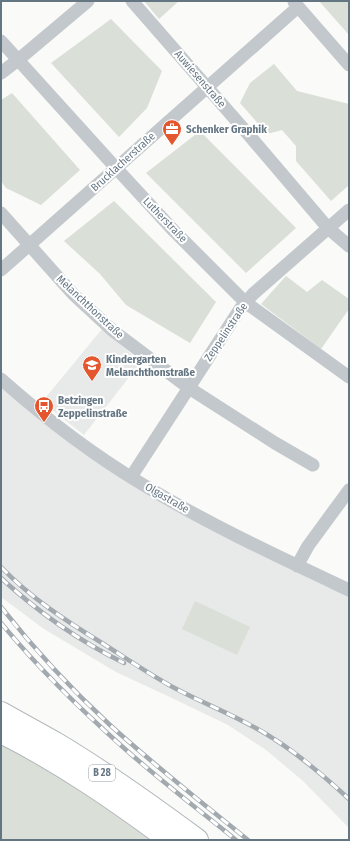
<svg xmlns="http://www.w3.org/2000/svg" width="350" height="841" font-family="'Fira Sans Condensed',sans-serif">
<style>
.built{fill:#e8e9e9}
.green{fill:#dadfd7}
.lines{fill:none;stroke-linecap:round;stroke-linejoin:round}
.trunk-casing{stroke:#b4b9bd;stroke-width:24}
.minor{stroke:#c3c8cc;stroke-width:13}
.trunk{stroke:#fff;stroke-width:22}
.rail-casing{stroke:#a2aab0;stroke-width:4.5}
.rail{stroke:#fff;stroke-width:3;stroke-dasharray:9;stroke-linecap:butt}
.labels{text-anchor:middle;dominant-baseline:central;stroke-width:4;stroke-linejoin:round;paint-order:stroke}
.shield{fill:#fff;stroke:#939fa8;stroke-width:1}
.shield-label{font-size:10px;font-weight:bold;fill:#657683}
.street-label{font-size:11px;fill:#657683;stroke:#fff}
.poi-label{font-size:11px;font-weight:bold;fill:#657683;stroke:#fff;text-anchor:start}
</style>
<rect width="100%" height="100%" fill="#fafaf8"/>
<path class="built" d="M 102,329 L 141,362 L 84,435 L 42,402 Z
M 1,379 L 94,453 L 349,590 L 349,828 L 303,781 L 266,750 L 228,725 L 172,698 L 116,672 L 44,629 L 1,597 Z"/>
<path class="green" d="M 144,1 L 179,1 L 159,19 Z
M 319,1 L 349,1 L 349,35 Z
M 111,19 L 162,71 L 147,108 L 119,137 L 51,63 Z
M 274,64 L 297,91 L 349,104 L 349,185 L 331,201 L 296,161 L 296,146 L 282,130 L 267,134 L 240,103 L 250,83 Z
M 12,93 L 80,170 L 41,205 L 6,188 L 1,181 L 1,100 Z
M 200,131 L 296,228 L 246,273 L 146,173 Z
M 114,201 L 216,302 L 190,343 L 126,305 L 100,274 L 64,241 Z
M 286,276 L 307,292 L 322,280 L 349,299 L 349,309 L 321,349 L 261,304 Z
M 195,601 L 250,627 L 237,655 L 182,629 Z
M 1,740 L 161,840 L 1,840 Z"/>
<g class="lines">
<g class="trunk-casing">
<path id="trunk" d="M 1,713 C 19,723 37,733 55,743 C 104,772 151,806 197,840
M 1,732 C 61,762 116,800 170,840"/>
</g>
<path class="minor" d="M 132,1 L 248,134 L 328,228 L 349,246
M 294,2 L 349,65
M 1,41 L 116,168 L 174,231 L 245,302 L 349,377
M 1,73 L 18,60 L 88,1
M 1,213 L 73,294 L 112,330 L 189,388 L 275,443 L 313,465
M 1,270 L 298,7
M 1,379 C 45,418 92,454 142,484 C 208,524 279,557 349,590
M 131,477 L 240,309 L 253,294 L 349,210
M 297,566 L 308,546 L 349,490"/>
<use href="#trunk" class="trunk"/>
<g class="rail-casing">
<path id="rail" d="M 1,567 C 31,598 66,621 102,643 C 124,657 146,672 169,685 C 203,704 241,717 274,739 C 301,756 325,777 349,799
M 1,578 C 38,612 79,641 124,663
M 1,607 C 34,649 71,689 110,725 C 154,765 201,802 248,840
M 1,623 C 39,669 81,710 125,749 C 161,781 199,810 236,840"/>
</g>
<use href="#rail" class="rail"/>
</g>
<defs>
<g id="office-pin" transform="scale(1)"><path d="M0 17L-7.5 6A9.5 9.5 0 1 1 7.5 6Z" fill="#e4572e" stroke="#fff"/><path d="M-6-3h4V-5.5h4V-3h4V5H-6ZM-1-4.5V-3h2v-1.5ZM-6 0V1H6V0Z" fill="#fff"/></g>
<g id="school-pin" transform="scale(1)"><path d="M0 17L-7.5 6A9.5 9.5 0 1 1 7.5 6Z" fill="#e4572e" stroke="#fff"/><path d="M0-5L7-2L0 1L-7-2ZM-4 1L0 2.5L4 1V4Q0 6-4 4Z" fill="#fff"/></g>
<g id="bus-pin" transform="scale(1)"><path d="M0 17L-7.5 6A9.5 9.5 0 1 1 7.5 6Z" fill="#e4572e" stroke="#fff"/><path d="M-5-6H5V4H4V6H2V4H-2V6H-4V4H-5ZM-3.5-4V0h7V-4ZM-3.5 1.2v1.5H-2V1.2ZM2 1.2v1.5H3.5V1.2Z" fill="#fff"/></g>
</defs>
<g fill-rule="evenodd">
<use href="#office-pin" x="172" y="129"/>
<use href="#school-pin" x="92" y="365"/>
<use href="#bus-pin" x="44" y="406"/>
</g>
<g class="labels">
<rect class="shield" x="89" y="765" width="26" height="16" rx="3"/>
<g class="shield-label">
<text x="102" y="773">B 28</text>
</g>
<g class="street-label">
<text transform="translate(200 79) rotate(49)">Auwiesenstraße</text>
<text transform="translate(123 162) rotate(-42)">Brucklacherstraße</text>
<text transform="translate(165 220) rotate(46)">Lutherstraße</text>
<text transform="translate(90 307) rotate(43)">Melanchthonstraße</text>
<text transform="translate(226 332) rotate(-56)">Zeppelinstraße</text>
<text transform="translate(167 498) rotate(30)">Olgastraße</text>
</g>
<g class="poi-label">
<text x="186" y="129">Schenker Graphik</text>
<text x="106" y="359">Kindergarten<tspan x="106" dy="13">Melanchthonstraße</tspan></text>
<text x="58" y="400">Betzingen<tspan x="58" dy="13">Zeppelinstraße</tspan></text>
</g>
</g>
<rect width="350" height="841" fill="none" stroke="#657683" stroke-width="4"/>
</svg>
